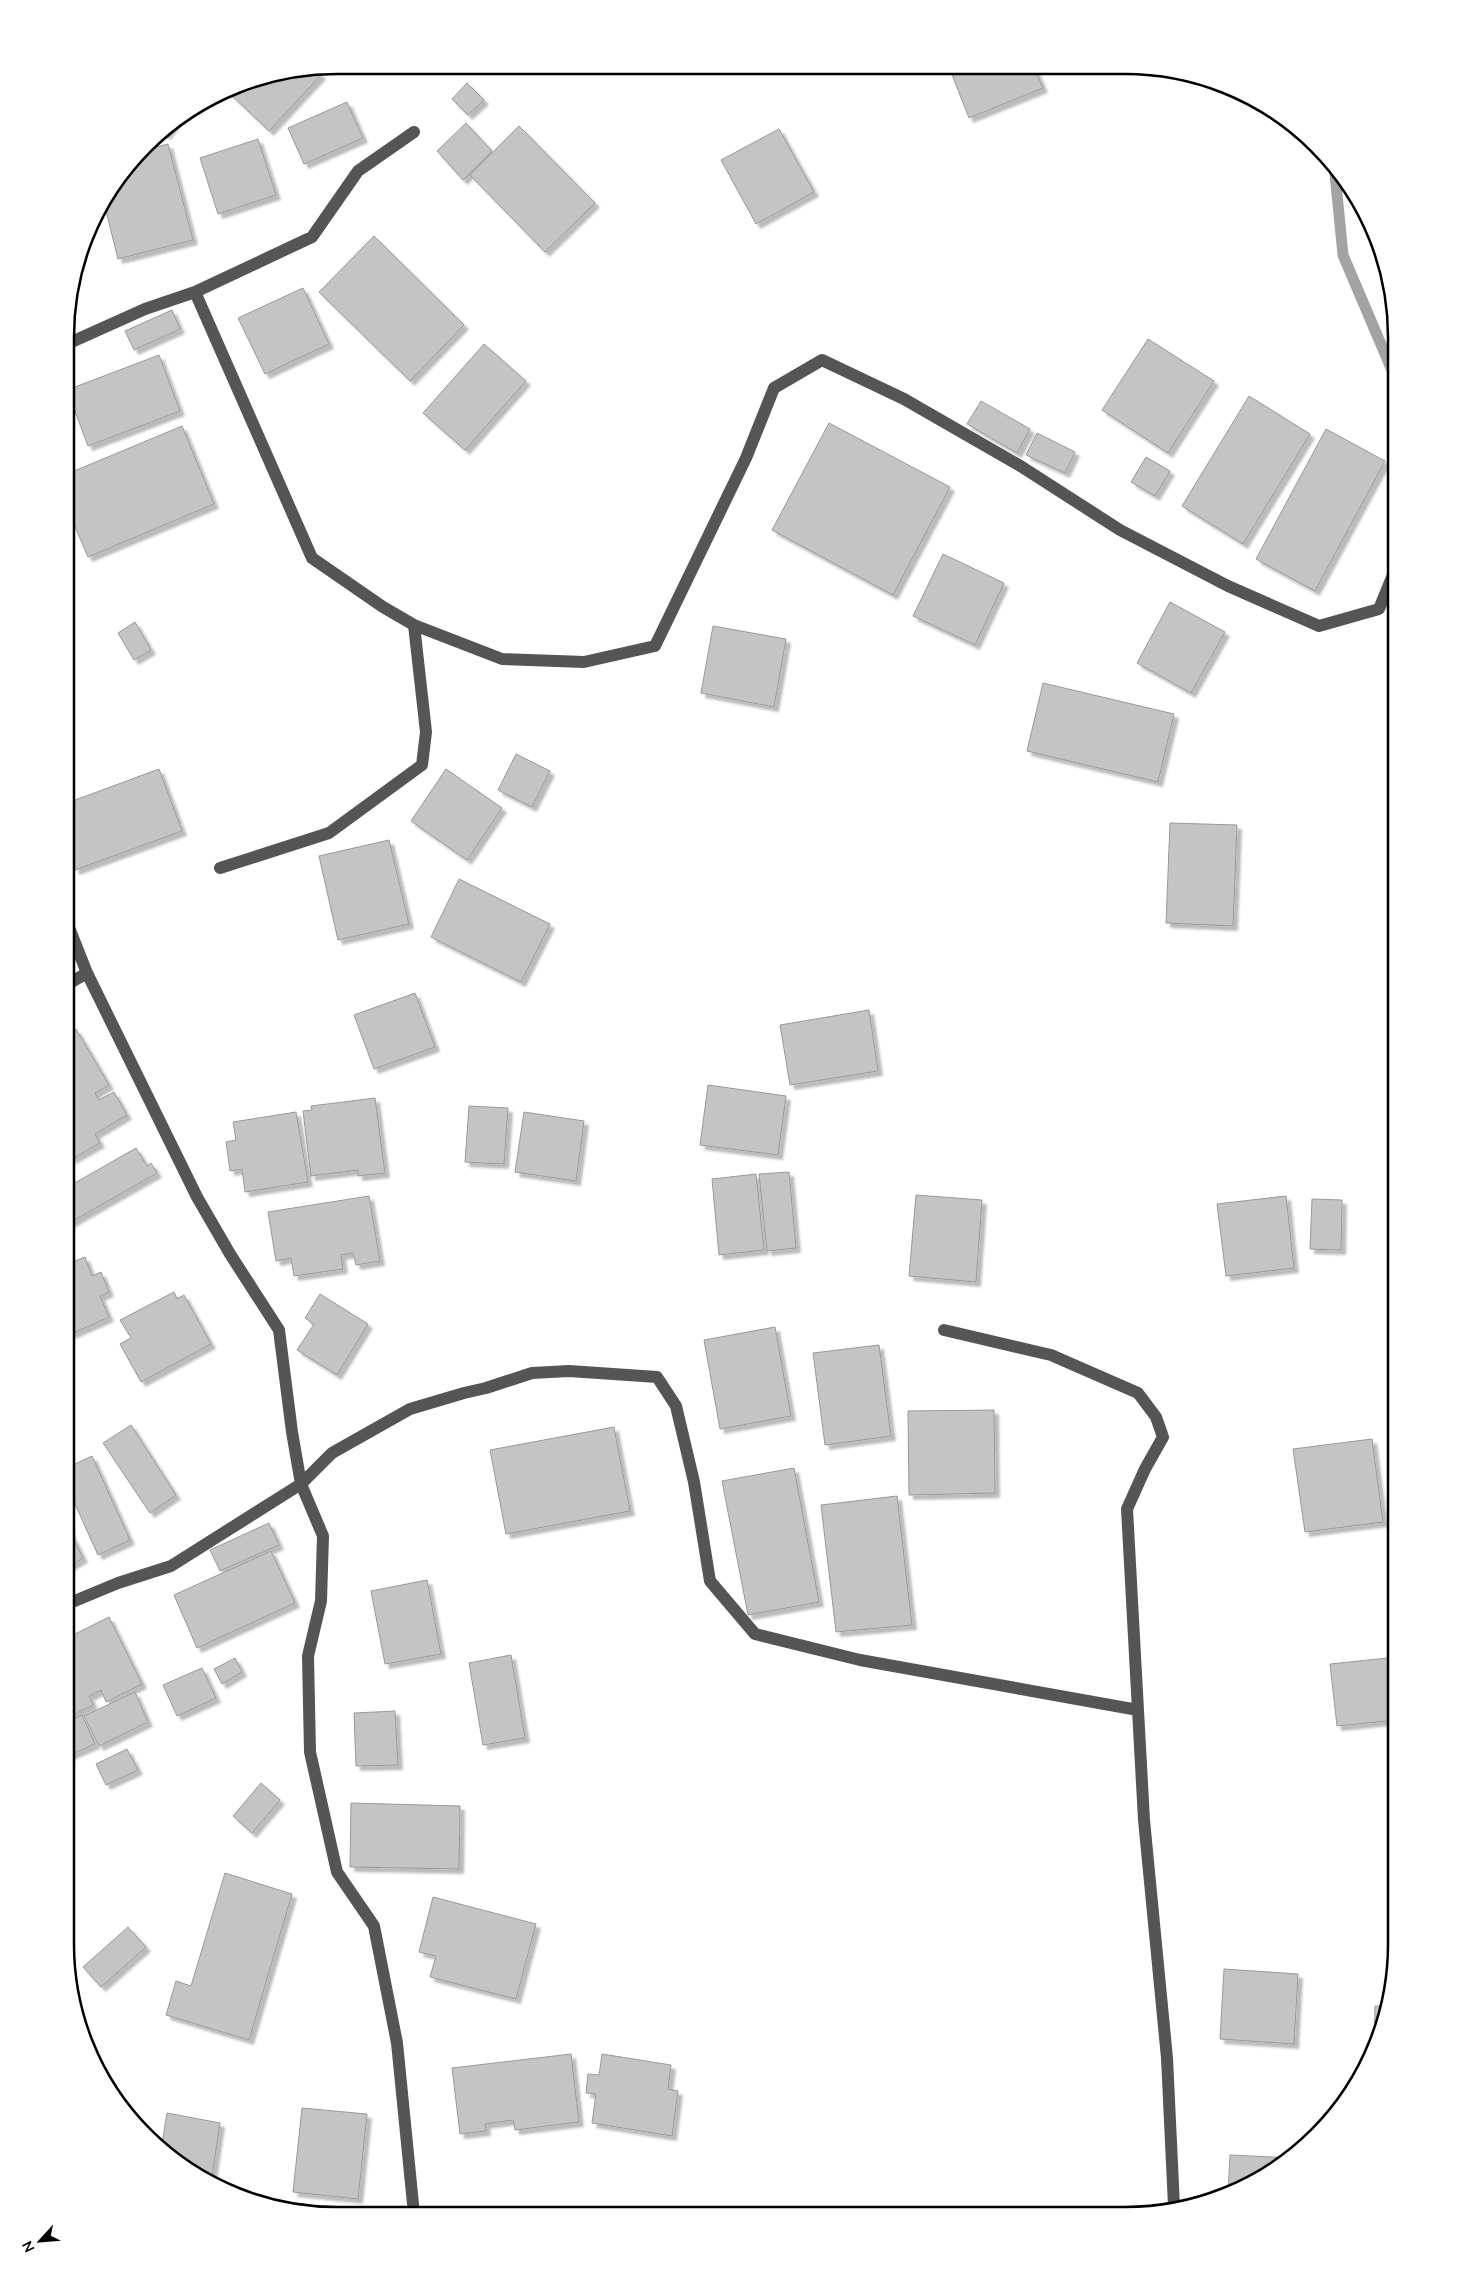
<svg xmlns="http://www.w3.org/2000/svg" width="1462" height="2281" font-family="'Nunito Sans',sans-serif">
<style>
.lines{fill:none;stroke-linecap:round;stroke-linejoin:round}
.stream{stroke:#a3a3a3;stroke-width:11}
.building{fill:#c4c4c4;stroke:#999;filter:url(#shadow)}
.minor{stroke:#555;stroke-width:12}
.rim{fill:none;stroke:#000;stroke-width:2.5}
</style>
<defs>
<filter id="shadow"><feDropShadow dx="4.5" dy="4.5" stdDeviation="1" flood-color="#0004"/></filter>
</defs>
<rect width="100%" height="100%" fill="#fff"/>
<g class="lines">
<path class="stream" d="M 1334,164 L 1343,255 L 1397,382"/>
</g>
<path class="building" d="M 949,67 L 1034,67 L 1043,88 L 969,118 Z
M 314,69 L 321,75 L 269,131 L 226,90 L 233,86 Z
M 467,83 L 484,100 L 468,115 L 452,99 Z
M 347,102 L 363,138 L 304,164 L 288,128 Z
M 176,121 L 166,135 L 160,131 Z
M 466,123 L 492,151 L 463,180 L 437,151 Z
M 519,126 L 595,203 L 545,252 L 470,175 Z
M 779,129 L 814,192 L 756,224 L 721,160 Z
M 258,139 L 276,195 L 218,214 L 200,158 Z
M 168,144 L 193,240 L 118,259 L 104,203 L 144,150 Z
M 374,236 L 464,325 L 410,381 L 319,292 Z
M 303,288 L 329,344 L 265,374 L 238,318 Z
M 172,310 L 180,329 L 134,350 L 125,331 Z
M 1148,339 L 1214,381 L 1168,453 L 1102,410 Z
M 484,344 L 526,381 L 465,450 L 423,413 Z
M 159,355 L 180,411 L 88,446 L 67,390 Z
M 1249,396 L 1310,434 L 1243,544 L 1182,506 Z
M 981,401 L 1030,429 L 1017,453 L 967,424 Z
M 829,423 L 950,487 L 893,595 L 772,530 Z
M 182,426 L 214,504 L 88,557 L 67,508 L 67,474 Z
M 1326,429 L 1385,461 L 1315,591 L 1256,559 Z
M 1037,433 L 1075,452 L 1065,473 L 1026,455 Z
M 1146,457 L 1170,471 L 1155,496 L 1131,482 Z
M 943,554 L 1004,583 L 975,645 L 913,616 Z
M 1170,602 L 1225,632 L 1191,693 L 1137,663 Z
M 135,622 L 151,650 L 134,660 L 118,633 Z
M 713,626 L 786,639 L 774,707 L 701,693 Z
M 1043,683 L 1174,714 L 1158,782 L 1027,751 Z
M 516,754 L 550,771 L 532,807 L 498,790 Z
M 159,769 L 182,831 L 75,870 L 67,845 L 67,803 Z
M 446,769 L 502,808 L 467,860 L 411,821 Z
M 1170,823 L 1237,825 L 1233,926 L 1166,923 Z
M 389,840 L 409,924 L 338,940 L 319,856 Z
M 459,879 L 550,924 L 521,982 L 431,937 Z
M 415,993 L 435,1047 L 374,1069 L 354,1015 Z
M 869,1010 L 878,1071 L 790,1085 L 780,1025 Z
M 76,1029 L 109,1085 L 95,1093 L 99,1100 L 114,1092 L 127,1115 L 95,1134 L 100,1143 L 72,1159 L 66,1148 L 66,1035 Z
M 708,1085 L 786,1096 L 778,1155 L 700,1145 Z
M 375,1098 L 385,1173 L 358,1176 L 358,1170 L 311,1176 L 303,1111 L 312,1110 L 311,1106 Z
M 469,1106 L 508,1108 L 504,1164 L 465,1162 Z
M 296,1112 L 308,1182 L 245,1192 L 242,1169 L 230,1171 L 226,1142 L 236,1140 L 233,1122 Z
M 524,1112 L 584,1121 L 576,1181 L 515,1172 Z
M 136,1148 L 147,1166 L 151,1163 L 157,1173 L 66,1225 L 66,1188 Z
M 789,1172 L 796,1248 L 767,1251 L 759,1174 Z
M 756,1174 L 764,1250 L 719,1255 L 712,1179 Z
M 916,1195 L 982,1200 L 976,1282 L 909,1276 Z
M 369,1196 L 380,1261 L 356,1265 L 353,1253 L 341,1255 L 343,1269 L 294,1276 L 291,1258 L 276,1261 L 268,1212 Z
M 1286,1196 L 1294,1268 L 1226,1276 L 1217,1204 Z
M 1312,1199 L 1342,1200 L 1341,1250 L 1310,1249 Z
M 85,1257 L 92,1276 L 101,1272 L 109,1292 L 100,1296 L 109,1317 L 71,1334 L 68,1325 L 66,1326 L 66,1265 Z
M 174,1292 L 177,1299 L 184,1295 L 211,1344 L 141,1382 L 120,1344 L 131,1338 L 120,1320 Z
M 320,1294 L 368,1324 L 337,1375 L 297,1350 L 314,1324 L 305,1318 Z
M 775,1327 L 791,1416 L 720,1429 L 704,1340 Z
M 879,1345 L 891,1436 L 825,1445 L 813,1353 Z
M 994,1410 L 995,1493 L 909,1495 L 908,1411 Z
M 131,1425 L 176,1495 L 150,1513 L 103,1443 Z
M 614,1427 L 630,1511 L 506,1534 L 490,1450 Z
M 1372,1439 L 1383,1522 L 1305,1532 L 1293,1449 Z
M 92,1456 L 130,1540 L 98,1555 L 66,1484 L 66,1468 Z
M 794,1468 L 819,1602 L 748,1615 L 722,1481 Z
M 897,1496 L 912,1625 L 836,1632 L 821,1505 Z
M 269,1523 L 279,1545 L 220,1571 L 210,1550 Z
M 66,1524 L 83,1558 L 66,1568 Z
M 271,1551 L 295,1603 L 197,1648 L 174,1595 Z
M 427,1580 L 441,1654 L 385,1664 L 371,1591 Z
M 109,1617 L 142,1684 L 106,1702 L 101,1690 L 89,1696 L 93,1705 L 65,1719 L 65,1639 Z
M 511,1655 L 525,1738 L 483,1745 L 469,1663 Z
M 1397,1657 L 1396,1720 L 1337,1726 L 1330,1664 Z
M 235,1658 L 242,1672 L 222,1684 L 214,1669 Z
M 202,1668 L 216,1698 L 177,1716 L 163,1685 Z
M 135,1692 L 148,1722 L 99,1746 L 84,1716 Z
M 395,1711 L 398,1765 L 356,1766 L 354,1713 Z
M 82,1715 L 95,1744 L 65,1757 L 65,1723 Z
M 127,1749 L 138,1770 L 106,1785 L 96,1764 Z
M 261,1783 L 280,1800 L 252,1833 L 233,1816 Z
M 351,1803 L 460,1806 L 459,1869 L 350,1867 Z
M 225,1873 L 292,1894 L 249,2040 L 166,2015 L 176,1981 L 191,1986 Z
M 433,1897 L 536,1924 L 516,1999 L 430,1977 L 436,1956 L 419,1952 Z
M 128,1927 L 146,1947 L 101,1987 L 83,1967 Z
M 1224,1969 L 1298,1974 L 1294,2044 L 1220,2039 Z
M 1375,2006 L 1386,2007 L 1374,2052 Z
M 571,2054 L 579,2122 L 515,2130 L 513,2120 L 485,2124 L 486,2131 L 460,2134 L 452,2068 Z
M 602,2054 L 671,2065 L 668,2089 L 678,2091 L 672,2136 L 592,2123 L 596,2094 L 586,2093 L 588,2074 L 599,2075 Z
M 302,2108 L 367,2114 L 358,2199 L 293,2192 Z
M 167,2113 L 220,2123 L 211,2183 L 172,2160 L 161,2150 Z
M 1230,2155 L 1293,2158 L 1228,2196 Z"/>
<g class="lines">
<path class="minor" d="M 195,292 L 312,237 L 358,171 L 414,132
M 67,344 L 145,309 L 195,292 L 312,558 L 383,607 L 414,625 L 502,659 L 584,662 L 655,646 L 746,458 L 774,388 L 822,360 L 904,399 L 1022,467 L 1120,530 L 1228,586 L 1319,626 L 1379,609 L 1397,565
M 220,868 L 329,833 L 422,765 L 426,732 L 414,625
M 66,985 L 87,973
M 944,1330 L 1051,1355 L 1138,1393 L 1156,1417 L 1163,1437 L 1145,1469 L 1127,1509 L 1144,1820 L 1167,2058 L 1174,2206
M 65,1605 L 118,1583 L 171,1566 L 301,1484 L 292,1432 L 279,1330 L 230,1254 L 197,1197 L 87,973 L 66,920
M 414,2214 L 397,2043 L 374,1926 L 337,1872 L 310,1752 L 308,1656 L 321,1601 L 323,1536 L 301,1484 L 332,1453 L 410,1409 L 464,1393 L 486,1388 L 532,1373 L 569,1371 L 657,1377 L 676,1406 L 694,1482 L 710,1581 L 755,1634 L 860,1660 L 1138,1710"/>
</g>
<path d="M0 0H1462V2281H0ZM337 74H1125A263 263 0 0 1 1388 337V1944A263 263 0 0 1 1125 2207H337A263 263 0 0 1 74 1944V337A263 263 0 0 1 337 74Z" fill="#fff" fill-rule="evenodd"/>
<path class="rim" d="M337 74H1125A263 263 0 0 1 1388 337V1944A263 263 0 0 1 1125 2207H337A263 263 0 0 1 74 1944V337A263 263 0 0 1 337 74Z"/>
<g transform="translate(40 2241) rotate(244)" stroke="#ffffff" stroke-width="4" paint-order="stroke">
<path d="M0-4L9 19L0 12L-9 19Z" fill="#000000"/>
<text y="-8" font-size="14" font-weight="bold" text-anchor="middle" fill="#000000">N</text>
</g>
</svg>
